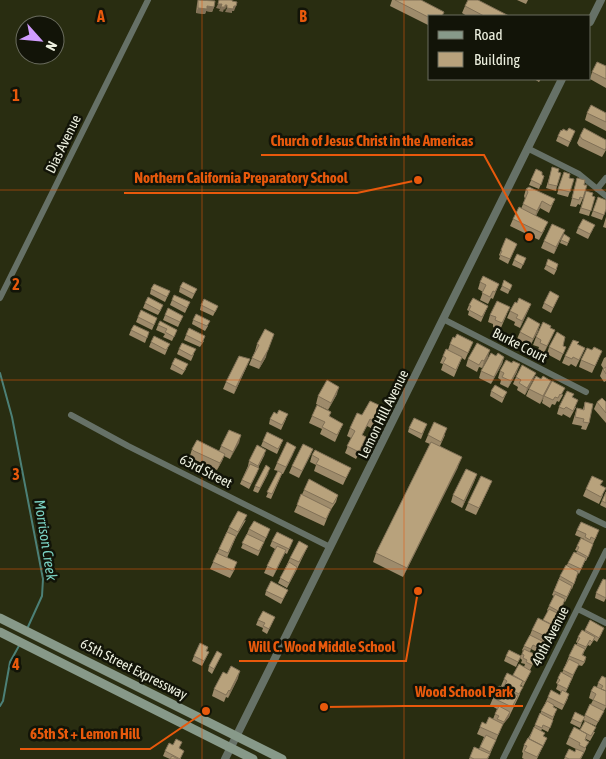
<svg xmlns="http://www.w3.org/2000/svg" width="606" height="759" font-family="'Asap Condensed',sans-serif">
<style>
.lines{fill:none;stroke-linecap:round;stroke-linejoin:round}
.stream{stroke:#4c8077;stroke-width:2}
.minor{stroke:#667167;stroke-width:6}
.tertiary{stroke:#667167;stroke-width:8}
.secondary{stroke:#879989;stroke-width:9}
.wall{fill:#9e8b6b}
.shaded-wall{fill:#817157}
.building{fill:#b8a27c;stroke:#817157}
.grid{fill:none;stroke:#e8590c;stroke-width:1;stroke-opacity:0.55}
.labels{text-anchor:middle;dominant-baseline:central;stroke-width:5;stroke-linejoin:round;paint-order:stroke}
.street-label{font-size:14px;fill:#eef1e0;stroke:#121408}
.water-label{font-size:15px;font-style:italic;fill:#7ad1c2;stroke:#121408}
.grid-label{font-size:16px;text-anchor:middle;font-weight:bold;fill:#e8590c;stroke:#121408;stroke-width:5;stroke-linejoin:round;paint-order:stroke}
.leader{fill:none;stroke:#e8590c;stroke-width:2}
.callout-dot{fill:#e8590c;stroke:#121408;stroke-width:2}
.callout-label{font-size:15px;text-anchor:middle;font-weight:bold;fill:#e8590c;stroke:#121408;stroke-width:5;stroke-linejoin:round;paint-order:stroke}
</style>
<rect width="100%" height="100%" fill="#292d11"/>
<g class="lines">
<path class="stream" d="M 0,373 L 12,417 L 43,579 L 42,596 L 27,629
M 0,706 L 3,701 L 10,662 L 20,644"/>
<path class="minor" d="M 527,148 L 579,174 L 606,196
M 597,189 L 606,178
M 0,298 L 148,0
M 443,319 L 586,392
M 71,415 L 128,446 L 330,547
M 579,512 L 606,525
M 578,609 L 606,623
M 503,759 L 606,551
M 596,759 L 606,740"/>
<path class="tertiary" d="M 590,22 L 601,0
M 225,759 L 562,79"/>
<path class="secondary" d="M 0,618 L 282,759
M 0,632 L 253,759"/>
</g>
<path class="wall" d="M 198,0 L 214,7 L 212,12 L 206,11 L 205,14 L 196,13 L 197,4 Z
M 392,0 L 421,0 L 430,16 L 430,26 L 390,6 Z
M 517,0 L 528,0 L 526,4 Z
M 465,6 L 509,16 L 467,16 L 462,13 Z
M 606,66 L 606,88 L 590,79 L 592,72 Z
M 534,79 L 541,79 L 539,82 Z
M 587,113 L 606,113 L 606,131 L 585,120 Z
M 562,131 L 575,131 L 568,147 L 556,141 L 558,136 Z
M 580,136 L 606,150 L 602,157 L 579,146 L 577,143 Z
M 536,169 L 542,175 L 544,176 L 539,189 L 529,185 Z
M 551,172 L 557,186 L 556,191 L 546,188 Z
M 564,172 L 569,178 L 574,179 L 568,197 L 557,194 Z
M 577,178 L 584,185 L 583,198 L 580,205 L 578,204 L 576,207 L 570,206 Z
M 526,189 L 555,199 L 549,213 L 540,208 L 536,216 L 545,229 L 539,240 L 510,226 L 513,219 L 521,209 L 525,199 L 524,196 Z
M 586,191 L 592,196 L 595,197 L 589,216 L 579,213 Z
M 598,197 L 606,209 L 602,220 L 591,216 Z
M 606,217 L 606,228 L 603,227 Z
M 578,228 L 593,229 L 588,239 L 576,233 Z
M 565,230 L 554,254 L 541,248 L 544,241 Z
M 570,238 L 567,246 L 560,243 L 561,240 Z
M 517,244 L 508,264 L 499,259 L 500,256 L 499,255 L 501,250 Z
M 526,258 L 521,269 L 512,265 L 514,260 Z
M 546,265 L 557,269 L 554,275 L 544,269 Z
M 480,282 L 499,284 L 493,299 L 491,298 L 488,304 L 480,300 L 483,292 L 478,289 Z
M 512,285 L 508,294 L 500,290 L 502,286 Z
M 180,287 L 197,289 L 192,299 L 179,292 Z
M 151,289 L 170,291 L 165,302 L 150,294 Z
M 559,296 L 551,313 L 542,308 L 544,303 Z
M 172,300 L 190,302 L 185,313 L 170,305 Z
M 145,303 L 161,310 L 158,315 L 143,308 Z
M 517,303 L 531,304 L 520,328 L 514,325 L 515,322 L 507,318 L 510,311 Z
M 201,305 L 218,306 L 213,316 L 200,310 Z
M 469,305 L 488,306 L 481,322 L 468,315 L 469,311 L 467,310 Z
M 507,314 L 500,330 L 493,327 L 493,324 L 488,322 L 490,315 Z
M 165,315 L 183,316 L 178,327 L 163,320 Z
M 138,317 L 157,318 L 152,330 L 136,322 Z
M 193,320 L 208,326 L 205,331 L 192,324 Z
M 158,325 L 177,330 L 172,341 L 163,337 L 165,334 L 156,330 Z
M 550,328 L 555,330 L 544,353 L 538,350 L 539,347 L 533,345 L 536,337 Z
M 265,329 L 266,357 L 259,369 L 249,365 L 255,351 L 257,344 Z
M 131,330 L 149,332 L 145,343 L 129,335 Z
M 538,331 L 530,346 L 517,339 L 520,332 Z
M 186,335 L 204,341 L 200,347 L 184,340 Z
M 151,342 L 168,348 L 165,355 L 149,347 Z
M 473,342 L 465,360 L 462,358 L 454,377 L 441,370 L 443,364 L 440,363 L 443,356 L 448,350 L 450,344 Z
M 578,345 L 585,348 L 582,355 L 576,367 L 571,364 L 569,366 L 562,363 L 565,356 Z
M 563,346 L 566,347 L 560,361 L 547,354 L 549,347 Z
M 179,349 L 194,354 L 191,361 L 177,354 Z
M 496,356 L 504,357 L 502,364 L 491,384 L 479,378 L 481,371 Z
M 488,357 L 482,368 L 479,367 L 477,372 L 466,366 L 468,359 Z
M 606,357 L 606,381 L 604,382 L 600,376 L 603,368 L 601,365 L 604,358 Z
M 599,358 L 592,373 L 579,367 L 581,360 Z
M 250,359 L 247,366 L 234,394 L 223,389 L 226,382 Z
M 172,364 L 186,369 L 182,375 L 170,369 Z
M 500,371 L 517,372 L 508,388 L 500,384 L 501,380 L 498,378 Z
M 516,377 L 533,380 L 525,395 L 517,390 L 518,387 L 513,384 Z
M 541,379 L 551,381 L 549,388 L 540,404 L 526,396 L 529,389 Z
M 552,381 L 563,395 L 559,402 L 557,401 L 555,405 L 552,404 L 550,408 L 542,403 L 544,396 Z
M 491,391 L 507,392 L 502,403 L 490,396 Z
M 337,394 L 328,410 L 331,412 L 329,417 L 343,424 L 335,442 L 320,434 L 322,429 L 309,423 L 312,416 L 328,410 L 316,404 L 318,396 Z
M 585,402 L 589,423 L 586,430 L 581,429 L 582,426 L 572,424 L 577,408 L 583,409 Z
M 597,402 L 606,402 L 606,423 L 594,409 Z
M 559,407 L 576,407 L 570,418 L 563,414 L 562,416 L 557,414 Z
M 379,413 L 371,428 L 367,426 L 362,435 L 366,437 L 364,444 L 356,459 L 345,453 L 351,438 L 347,436 L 350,428 L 362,415 Z
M 270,419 L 286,419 L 281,430 L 269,424 Z
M 427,424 L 421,439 L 408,432 L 409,428 Z
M 241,435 L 230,459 L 224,456 L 222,461 L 217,470 L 191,458 L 190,456 L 192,449 L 219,451 L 221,446 Z
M 428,435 L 445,435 L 440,446 L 458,467 L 403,577 L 373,562 L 376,553 L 430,444 L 425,442 Z
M 283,440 L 277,454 L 261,446 L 263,441 Z
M 313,449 L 310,456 L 299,478 L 289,473 L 292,466 Z
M 265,454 L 258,468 L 257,473 L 249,489 L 240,484 L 248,466 L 249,461 Z
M 293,454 L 283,474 L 282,474 L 271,499 L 266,497 L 278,471 L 274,470 L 277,463 Z
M 312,455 L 351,468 L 343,485 L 314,471 L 316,465 L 310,462 Z
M 269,472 L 258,493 L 253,491 L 255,486 Z
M 477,474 L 474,482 L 462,508 L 451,502 L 453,495 Z
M 601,485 L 603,495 L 599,504 L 583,496 L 586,489 Z
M 489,488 L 476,515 L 465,510 L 468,503 Z
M 304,490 L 338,495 L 336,502 L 330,511 L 324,526 L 294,512 Z
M 606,492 L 606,508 L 600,505 Z
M 246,520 L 236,537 L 227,558 L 235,569 L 230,578 L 210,569 L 229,527 Z
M 249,529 L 270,529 L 258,556 L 241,548 Z
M 577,530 L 597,535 L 593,544 L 590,542 L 593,544 L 586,561 L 585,561 L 579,574 L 578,573 L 572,589 L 572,588 L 565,602 L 564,601 L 559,617 L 551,630 L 539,653 L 531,649 L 530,652 L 538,656 L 536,660 L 535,664 L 533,664 L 530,670 L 529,675 L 523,687 L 521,685 L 520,694 L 509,717 L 503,724 L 488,759 L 469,759 L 474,747 L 479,749 L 484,737 L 477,734 L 480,727 L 486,724 L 493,719 L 497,709 L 490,705 L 493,698 L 499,686 L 503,688 L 501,686 L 504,679 L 513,676 L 519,664 L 524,667 L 525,664 L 521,663 L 522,660 L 520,658 L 523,651 L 522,650 L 524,646 L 530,635 L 532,630 L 543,621 L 548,611 L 547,610 L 554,596 L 552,595 L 560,576 L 568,563 L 576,553 L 577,551 L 575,550 L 577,546 L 584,539 L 575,535 Z
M 293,540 L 287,554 L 285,553 L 273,577 L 264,573 L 275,549 L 270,546 L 272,541 Z
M 308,546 L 296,571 L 287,588 L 278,583 L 290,558 Z
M 606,580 L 606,598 L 604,602 L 595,598 L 596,593 Z
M 288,590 L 281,604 L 265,595 L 266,591 Z
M 275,617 L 267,634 L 262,631 L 263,628 L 256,625 L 258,620 Z
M 590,620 L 602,633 L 597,642 L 594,640 L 590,646 L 588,645 L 584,652 L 583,655 L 586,657 L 585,662 L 582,666 L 578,665 L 572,679 L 566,692 L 568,698 L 562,710 L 554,706 L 554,707 L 555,714 L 548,732 L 542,729 L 541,731 L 543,737 L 547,738 L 537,759 L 524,759 L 522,758 L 523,753 L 522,752 L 524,745 L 533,730 L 535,725 L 548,697 L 560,695 L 561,692 L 556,689 L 558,684 L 556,683 L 558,678 L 562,673 L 569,656 L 577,645 L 577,643 L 576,642 L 578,637 L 584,632 Z
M 208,647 L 207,651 L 209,652 L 202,666 L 192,661 L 194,656 Z
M 222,654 L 212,674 L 208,671 L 209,666 Z
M 506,656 L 521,656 L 516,667 L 504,661 Z
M 238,678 L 228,698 L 226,697 L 224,702 L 212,696 L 214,689 Z
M 606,678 L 606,707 L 596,726 L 583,720 L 580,728 L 570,723 L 572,719 L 584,717 L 590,704 L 591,704 L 593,700 L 589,698 L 591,691 L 597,687 L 598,683 Z
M 580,730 L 595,732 L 590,741 L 586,739 L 586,749 L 581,759 L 564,759 L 569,749 L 575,752 L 576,749 L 566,744 L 569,737 Z
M 179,748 L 181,759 L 170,759 L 163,756 L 165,751 Z"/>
<path class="shaded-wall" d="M 218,4 L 222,4 L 220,9 L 216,8 Z
M 225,5 L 227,5 L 225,10 L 224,9 L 223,12 L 219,11 L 221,7 Z
M 207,6 L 214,7 L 212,12 L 206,11 L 205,14 L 196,13 L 198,8 Z
M 234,6 L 236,6 L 234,11 L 232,11 L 232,13 L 225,12 L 227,8 Z
M 542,201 L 540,208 L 534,218 L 537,211 Z
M 565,230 L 562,237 L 554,254 L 556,247 Z
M 531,304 L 528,311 L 520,328 L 522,321 Z
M 540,324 L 538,331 L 530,346 L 533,339 Z
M 555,330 L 552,337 L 544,353 L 547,346 Z
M 268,350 L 266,357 L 259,369 L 261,362 Z
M 490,350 L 488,357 L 482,368 L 484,361 Z
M 504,357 L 502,364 L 491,384 L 494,377 Z
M 250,359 L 247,366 L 234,394 L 236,387 Z
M 520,364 L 517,372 L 508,388 L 511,381 Z
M 536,373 L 533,380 L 525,395 L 527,388 Z
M 551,381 L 549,388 L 540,404 L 543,396 Z
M 339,387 L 337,394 L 328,410 L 331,403 Z
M 381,406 L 379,413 L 371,428 L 374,421 Z
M 241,435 L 239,443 L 230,459 L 233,452 Z
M 366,437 L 364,444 L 356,459 L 359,452 Z
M 296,447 L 293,454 L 283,474 L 286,467 Z
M 225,454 L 222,461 L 217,470 L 220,463 Z
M 462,457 L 458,467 L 403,577 L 407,568 Z
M 477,474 L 474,482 L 462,508 L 464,501 Z
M 286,550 L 283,557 L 273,577 L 276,570 Z
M 240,671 L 238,678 L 228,698 L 230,691 Z
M 510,712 L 509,717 L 502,726 L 504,722 Z"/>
<path class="building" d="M 198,0 L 215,1 L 214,7 L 207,6 L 207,9 L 198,8 Z
M 219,0 L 232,0 L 232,1 L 237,2 L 236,6 L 234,6 L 233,9 L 227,8 L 227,5 L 225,5 L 225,7 L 221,7 L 222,4 L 218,4 Z
M 395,0 L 421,0 L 444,12 L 442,16 L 430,16 L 430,18 Z
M 468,0 L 478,0 L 509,16 L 484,16 L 465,6 Z
M 597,62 L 606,66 L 606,79 L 592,72 Z
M 591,105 L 606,113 L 606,122 L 587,113 Z
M 569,128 L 575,131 L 570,142 L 558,136 L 561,130 L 562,131 L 563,129 L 567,131 Z
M 584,128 L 606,140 L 606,148 L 605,150 L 582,139 L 580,136 Z
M 552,167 L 559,169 L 558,172 L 561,173 L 557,186 L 548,184 Z
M 536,169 L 542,172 L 542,175 L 544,176 L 541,185 L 531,180 Z
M 564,172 L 570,174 L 569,178 L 574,179 L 570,192 L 558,189 Z
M 577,178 L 585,180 L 584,185 L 587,185 L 583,198 L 580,197 L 579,200 L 572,198 Z
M 529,187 L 555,199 L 551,206 L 542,201 L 537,211 L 523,204 L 528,192 L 526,189 Z
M 586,191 L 593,193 L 592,196 L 595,197 L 591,211 L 581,208 Z
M 598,197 L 606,200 L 606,209 L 604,215 L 593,211 Z
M 519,207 L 548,222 L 542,233 L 513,219 Z
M 583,219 L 595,225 L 590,234 L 578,228 Z
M 552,224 L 565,230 L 556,247 L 544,241 Z
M 564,234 L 570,238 L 568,243 L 561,240 Z
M 506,238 L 517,244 L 510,259 L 500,255 L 502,251 L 501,250 Z
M 517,254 L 526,258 L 523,265 L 514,260 Z
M 548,259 L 558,264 L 556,270 L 546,265 Z
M 483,276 L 499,284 L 495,292 L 493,291 L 490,297 L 482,293 L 486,285 L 480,282 Z
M 504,280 L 512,285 L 510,290 L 502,286 Z
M 183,282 L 197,289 L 194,294 L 180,287 Z
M 154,284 L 170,291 L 167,297 L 151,289 Z
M 550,291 L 559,296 L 553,308 L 544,303 Z
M 174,295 L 190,302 L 187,308 L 172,300 Z
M 148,297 L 163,305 L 160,311 L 145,303 Z
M 473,298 L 488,306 L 482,317 L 469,310 L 471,306 L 469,305 Z
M 519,298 L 531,304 L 522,321 L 516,318 L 518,315 L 510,311 L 515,302 L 517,303 Z
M 204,299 L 218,306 L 215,312 L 201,305 Z
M 497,301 L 510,307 L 502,323 L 495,320 L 496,317 L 490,315 Z
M 168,308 L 183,316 L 180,322 L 165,315 Z
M 141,310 L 157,318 L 154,325 L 138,317 Z
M 196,314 L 210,321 L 207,326 L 193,320 Z
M 528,317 L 540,324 L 533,339 L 520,332 Z
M 160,321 L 177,330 L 174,337 L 165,332 L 167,329 L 158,325 Z
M 543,322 L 551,326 L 550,328 L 555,330 L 547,346 L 540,343 L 541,340 L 536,337 Z
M 134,325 L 149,332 L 147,338 L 131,330 Z
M 189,328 L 205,336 L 202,343 L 186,335 Z
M 265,329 L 274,334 L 268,350 L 261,362 L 252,358 L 259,345 L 257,344 Z
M 557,332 L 565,337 L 563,346 L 566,347 L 563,354 L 549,347 Z
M 457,334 L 473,342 L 468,353 L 450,344 L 453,337 L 455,338 Z
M 154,336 L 170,344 L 166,350 L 151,342 Z
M 573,340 L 579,342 L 577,344 L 585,348 L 579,360 L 573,357 L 572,359 L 565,356 Z
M 182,343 L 196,349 L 192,356 L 179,349 Z
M 477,343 L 490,350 L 484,361 L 482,360 L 479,365 L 468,359 Z
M 594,347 L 602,351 L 595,366 L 581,360 L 587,348 L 592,350 Z
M 446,349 L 462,357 L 456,370 L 443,363 L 446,358 L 443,356 Z
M 491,353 L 496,356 L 498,353 L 504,357 L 494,377 L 481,371 Z
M 239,356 L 250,359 L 236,387 L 226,382 Z
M 175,358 L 188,364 L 184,371 L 172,364 Z
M 506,360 L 512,363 L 513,361 L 520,364 L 511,381 L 502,377 L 504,373 L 500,371 Z
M 522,365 L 536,373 L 527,388 L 519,383 L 521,380 L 516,377 Z
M 606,367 L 606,374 L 603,369 Z
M 536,376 L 541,379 L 543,376 L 551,381 L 543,396 L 529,389 Z
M 327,380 L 339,387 L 331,403 L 318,396 Z
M 552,381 L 565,388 L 561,395 L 560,394 L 558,398 L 555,397 L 553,400 L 544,396 Z
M 495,385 L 507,392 L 503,398 L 491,391 Z
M 567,391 L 574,394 L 572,397 L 578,400 L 573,411 L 566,407 L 564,409 L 559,407 Z
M 602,398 L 606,402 L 606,413 L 597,402 Z
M 370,401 L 381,406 L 374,421 L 370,419 L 362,435 L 366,437 L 359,452 L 347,446 L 355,431 L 350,428 L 357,413 L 362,415 Z
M 585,402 L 593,404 L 589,423 L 583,422 L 584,419 L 575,417 L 577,408 L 584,410 Z
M 317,405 L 331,412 L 329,416 L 343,424 L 337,435 L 322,427 L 325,422 L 312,416 Z
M 279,410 L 288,414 L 282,425 L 270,419 L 274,412 L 277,414 Z
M 414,418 L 427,424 L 422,434 L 409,428 Z
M 434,422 L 447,428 L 441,442 L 428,435 Z
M 229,430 L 241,435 L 233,452 L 221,446 Z
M 267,432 L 283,440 L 278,449 L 263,441 Z
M 197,440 L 225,454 L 220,463 L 194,451 L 192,449 Z
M 287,442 L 296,447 L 286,467 L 277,463 Z
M 431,442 L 462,457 L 407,568 L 376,553 Z
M 303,444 L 313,449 L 302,471 L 292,466 Z
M 257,445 L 266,450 L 258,466 L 249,461 Z
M 315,450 L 351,468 L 346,478 L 316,464 L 319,459 L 312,455 Z
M 250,464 L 259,468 L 251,484 L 242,480 Z
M 266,465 L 270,468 L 260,488 L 255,486 Z
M 466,469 L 477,474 L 464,501 L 453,495 Z
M 278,471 L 282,473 L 272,494 L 267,492 Z
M 481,476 L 492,481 L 479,508 L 468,503 Z
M 592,476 L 603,481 L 600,485 L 606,488 L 601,497 L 586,489 Z
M 309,479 L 338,495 L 333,504 L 304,490 Z
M 606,492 L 606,503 L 602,501 Z
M 301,494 L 331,509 L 326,519 L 297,505 Z
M 238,511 L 247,515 L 238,532 L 229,527 Z
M 254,521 L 270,529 L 266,538 L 249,529 Z
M 581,522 L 599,530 L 595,539 L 591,537 L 590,540 L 585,537 L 586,534 L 577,530 Z
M 227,532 L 236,536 L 228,553 L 219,549 Z
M 277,532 L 293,540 L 289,549 L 272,541 Z
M 247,534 L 264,542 L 259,551 L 242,543 Z
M 581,538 L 593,544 L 588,557 L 577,551 L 579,547 L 577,546 Z
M 299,541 L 308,546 L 299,562 L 290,558 Z
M 277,546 L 286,550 L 276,570 L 267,566 Z
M 574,552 L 586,558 L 581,569 L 568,563 Z
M 217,553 L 237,562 L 233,571 L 213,562 Z
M 289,562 L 297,567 L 289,583 L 280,578 Z
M 566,565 L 578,572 L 574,584 L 560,576 Z
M 559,579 L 572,586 L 567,597 L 554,591 Z
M 603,579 L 606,580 L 606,598 L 596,593 Z
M 271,581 L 288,590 L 283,599 L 266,591 Z
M 555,594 L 565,599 L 560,612 L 549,606 Z
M 549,609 L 559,614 L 553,625 L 543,620 Z
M 263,611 L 275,617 L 269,629 L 263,626 L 265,623 L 258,620 Z
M 538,618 L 552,625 L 547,637 L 532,630 Z
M 590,620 L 604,628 L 599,638 L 585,630 Z
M 582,630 L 595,637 L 592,642 L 590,640 L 586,647 L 577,643 L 580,638 L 578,637 Z
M 530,635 L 544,642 L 541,649 L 533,645 L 531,649 L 524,646 Z
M 200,643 L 208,647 L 206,651 L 209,652 L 204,661 L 194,656 Z
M 575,644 L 585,649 L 582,655 L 586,657 L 584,662 L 569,656 Z
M 524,649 L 538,656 L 536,660 L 535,659 L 532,665 L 526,662 L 527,660 L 523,658 L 524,655 L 522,654 Z
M 509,650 L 521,656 L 518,662 L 506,656 Z
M 217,651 L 222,654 L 214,669 L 209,666 Z
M 569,659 L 579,664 L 573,675 L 563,670 Z
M 519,664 L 531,671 L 525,682 L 513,675 Z
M 231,666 L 240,671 L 230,691 L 229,690 L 226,695 L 214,689 L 223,672 L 227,674 Z
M 561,672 L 572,678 L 567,689 L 557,684 L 560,680 L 558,678 Z
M 507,673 L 523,681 L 520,686 L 523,687 L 519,694 L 504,686 L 507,681 L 504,679 Z
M 602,676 L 606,678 L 606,691 L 601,689 L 603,686 L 598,683 Z
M 499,686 L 518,696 L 512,707 L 493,698 L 495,693 L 499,695 L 501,691 L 497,690 Z
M 594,686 L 606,691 L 606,706 L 593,700 L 596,694 L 591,691 Z
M 551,690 L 560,695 L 562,690 L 569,694 L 564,705 L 548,697 Z
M 547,701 L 554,705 L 553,707 L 557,709 L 553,717 L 541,711 Z
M 590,704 L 604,711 L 598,722 L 585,715 Z
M 499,706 L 510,712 L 504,722 L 497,719 L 499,716 L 495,714 Z
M 575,712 L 585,717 L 581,723 L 572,719 Z
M 540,713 L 553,720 L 550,728 L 543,725 L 542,728 L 535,725 Z
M 489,717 L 503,724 L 498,735 L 480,727 L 482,722 L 486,724 Z
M 585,721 L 596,727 L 591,736 L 580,730 Z
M 534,727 L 545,733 L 543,736 L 547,738 L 543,746 L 529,739 Z
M 574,727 L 587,734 L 585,740 L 589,742 L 585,748 L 579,745 L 580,743 L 569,737 Z
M 486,735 L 496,740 L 490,752 L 480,747 Z
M 528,738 L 543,746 L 537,757 L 524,751 L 527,746 L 524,745 Z
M 176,739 L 182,742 L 179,748 L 184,751 L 180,759 L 165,751 L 169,743 L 173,745 Z
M 474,747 L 490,754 L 487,759 L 474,759 L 470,757 Z
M 569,749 L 575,752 L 576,749 L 584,752 L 580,759 L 569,759 L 565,757 Z
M 172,756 L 178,759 L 170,759 Z"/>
<path class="grid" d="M 202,0 L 202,759M 404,0 L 404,759M 0,190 L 606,190M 0,380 L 606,380M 0,569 L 606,569"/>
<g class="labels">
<g class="street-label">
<text transform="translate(63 144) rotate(-64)">Dias Avenue</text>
<text transform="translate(520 345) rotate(27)">Burke Court</text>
<text transform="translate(383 414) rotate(-64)">Lemon Hill Avenue</text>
<text transform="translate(206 471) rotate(27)">63rd Street</text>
<text transform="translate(550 636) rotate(-63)">40th Avenue</text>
<text transform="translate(134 669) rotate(27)">65th Street Expressway</text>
</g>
<g class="water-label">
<text transform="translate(46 540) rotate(81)">Morrison Creek</text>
</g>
</g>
<g class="grid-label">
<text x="101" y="22">A</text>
<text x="303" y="22">B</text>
<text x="16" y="101">1</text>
<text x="16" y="290">2</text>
<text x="16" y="480">3</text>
<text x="16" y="670">4</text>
</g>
<path class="leader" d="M529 237L484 155H261M418 180L357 193H124M418 591L406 661H239M324 707L405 706H523M206 711L150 749H20"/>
<g class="callout-dot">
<circle cx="529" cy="237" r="5"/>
<circle cx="418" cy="180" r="5"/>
<circle cx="418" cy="591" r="5"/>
<circle cx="324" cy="707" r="5"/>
<circle cx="206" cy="711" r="5"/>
</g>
<g class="callout-label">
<text x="372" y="146">Church of Jesus Christ in the Americas</text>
<text x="241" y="183">Northern California Preparatory School</text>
<text x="322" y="652">Will C. Wood Middle School</text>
<text x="464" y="697">Wood School Park</text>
<text x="85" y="739">65th St + Lemon Hill</text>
</g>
<rect x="428" y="15" width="162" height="65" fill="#121408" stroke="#6a6c5e"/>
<rect x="438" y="31" width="25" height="8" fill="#879989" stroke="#6a6c5e"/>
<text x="474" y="40" font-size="15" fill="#eef1e0">Road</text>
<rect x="438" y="52" width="25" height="15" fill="#b8a27c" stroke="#6a6c5e"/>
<text x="474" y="65" font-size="15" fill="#eef1e0">Building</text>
<g transform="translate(40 40) rotate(117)"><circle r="24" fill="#121408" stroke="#6a6c5e"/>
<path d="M0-4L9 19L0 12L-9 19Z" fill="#d19dfe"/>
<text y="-8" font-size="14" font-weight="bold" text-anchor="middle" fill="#eef1e0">N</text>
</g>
</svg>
